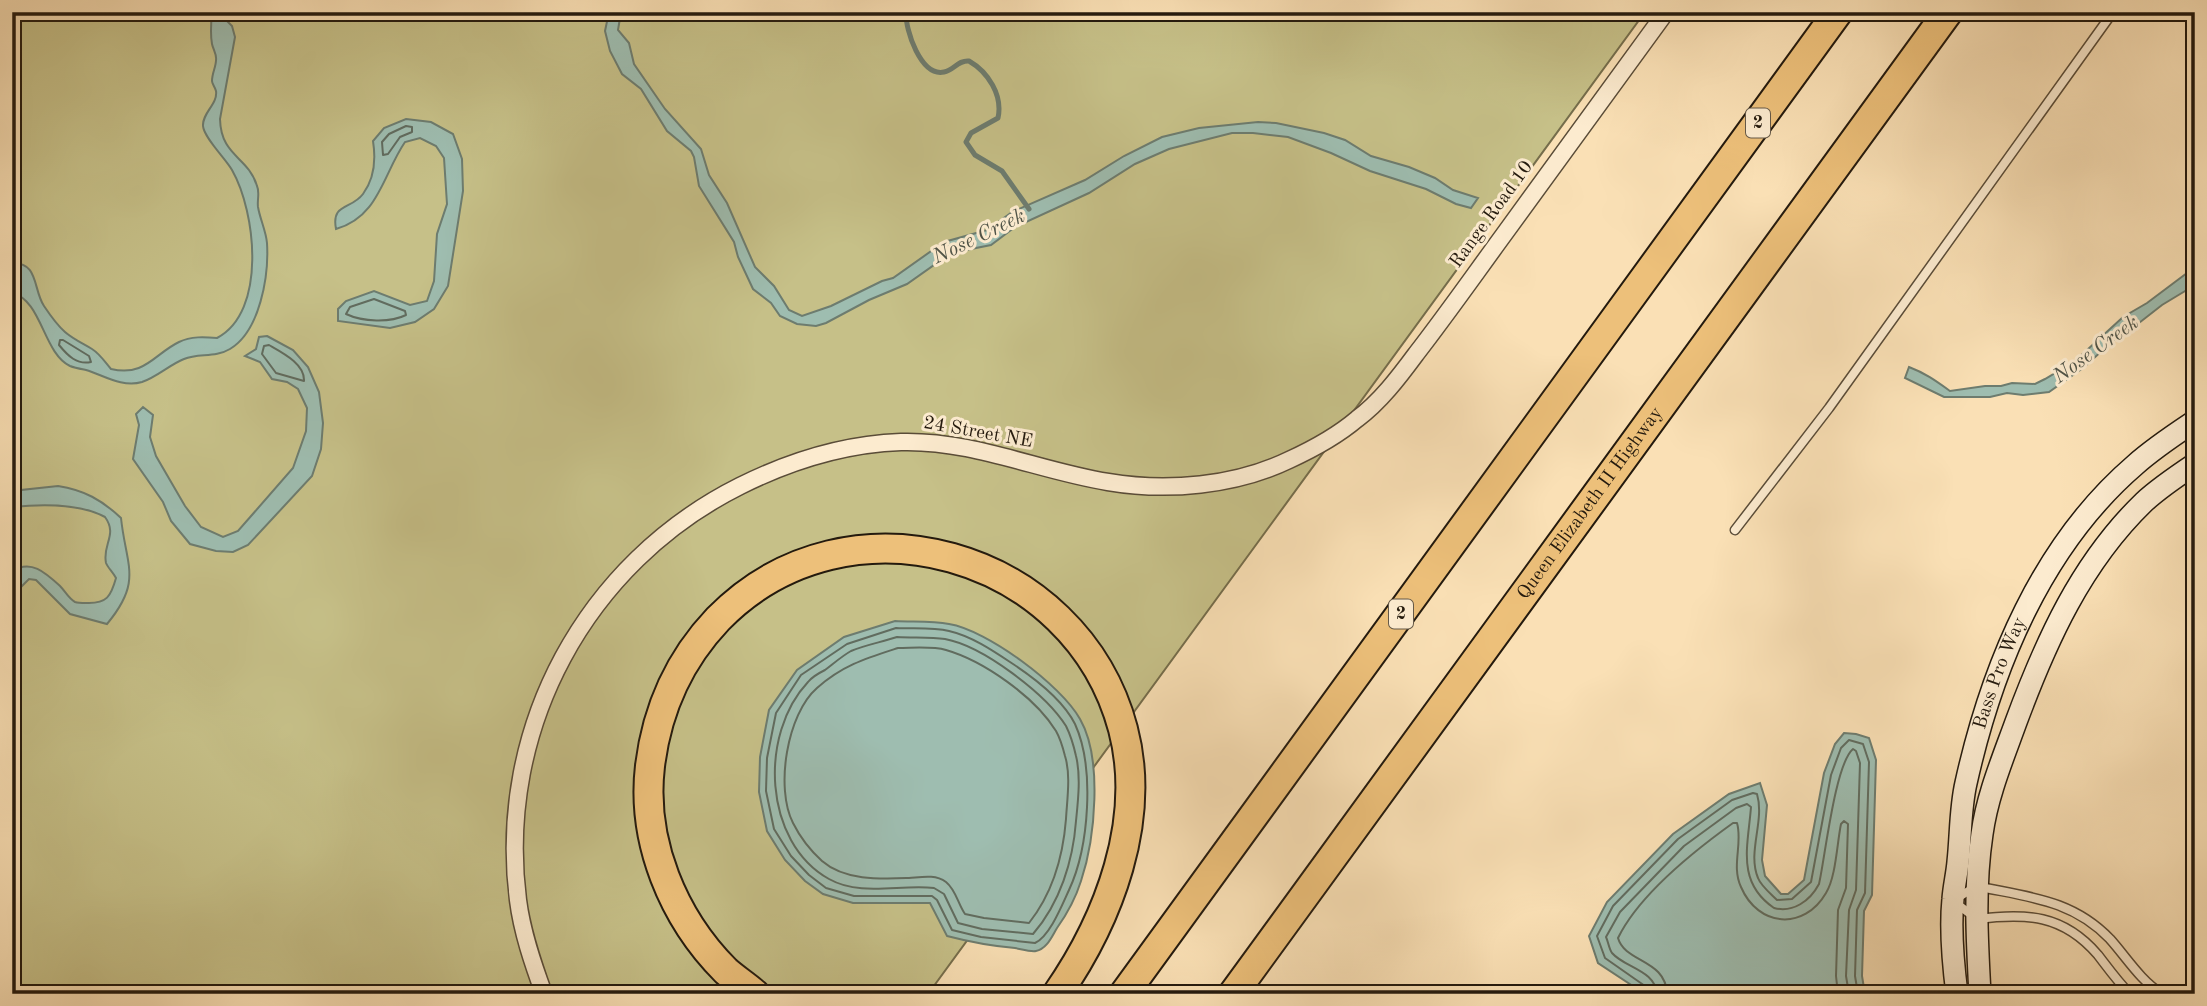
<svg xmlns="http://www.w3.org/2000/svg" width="2207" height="1006" font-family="'Old Standard TT',serif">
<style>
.green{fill:#c6c088;stroke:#756d4b;stroke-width:2}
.water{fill:#9ebdb0;stroke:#6d7c6f;stroke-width:2}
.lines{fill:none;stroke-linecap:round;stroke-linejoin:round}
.shore{stroke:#616c5f;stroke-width:2}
.stream{stroke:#6d7c6f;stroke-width:5}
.lane-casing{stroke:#5a4c38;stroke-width:11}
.street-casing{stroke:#5a4c38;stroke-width:19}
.secondary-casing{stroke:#241a0e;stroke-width:24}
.highway-casing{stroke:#241a0e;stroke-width:32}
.lane{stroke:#fcebcf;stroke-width:8}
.street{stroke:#fcebcf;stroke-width:16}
.secondary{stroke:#fcebcf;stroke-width:21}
.highway{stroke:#edc07a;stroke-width:28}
.labels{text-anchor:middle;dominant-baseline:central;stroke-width:6;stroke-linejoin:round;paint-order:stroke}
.shield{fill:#fcebcf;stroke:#655948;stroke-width:2}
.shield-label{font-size:18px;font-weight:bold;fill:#241a0e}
.street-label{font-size:19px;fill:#241a0e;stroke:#fcebcf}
.water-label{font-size:21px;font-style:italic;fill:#4f5347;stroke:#fcebcf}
</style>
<rect width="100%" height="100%" fill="#fae0b5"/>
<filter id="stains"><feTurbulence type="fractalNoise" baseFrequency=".00286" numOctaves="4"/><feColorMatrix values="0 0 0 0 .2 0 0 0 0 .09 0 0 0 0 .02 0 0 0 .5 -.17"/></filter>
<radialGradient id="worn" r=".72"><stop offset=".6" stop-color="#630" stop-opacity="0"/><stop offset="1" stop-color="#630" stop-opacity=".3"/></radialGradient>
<path class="green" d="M 12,12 L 1645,12 L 928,994 L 12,994 Z"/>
<path class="water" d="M 212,12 L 225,12 L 226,20 L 232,26 L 235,37 L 220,119 C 221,157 248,156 257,186 C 260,192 257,200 258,207 C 260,219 266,231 267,243 C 269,276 260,331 230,349 C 215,358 199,353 184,359 C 169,365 157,377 142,382 C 122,388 103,375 86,370 C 81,369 75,368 70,366 C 43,353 42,300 12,293 L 12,263 C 39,262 33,290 44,306 C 50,315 57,325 65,332 C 73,339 82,343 92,349 C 100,354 105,362 111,369 C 145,377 154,354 179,342 C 191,336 205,337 217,338 C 267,312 256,212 232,170 C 226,159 204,138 203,126 C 202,113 218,104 216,91 C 215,87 212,84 212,81 C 212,73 216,67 216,60 C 217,55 213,49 212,44 C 210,34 211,23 212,12 Z
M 609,12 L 621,12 L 618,30 L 629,43 L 634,64 L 665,109 L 701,149 L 709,175 L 727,203 L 755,267 L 774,286 L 789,310 L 802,316 L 831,306 L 882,281 L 893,278 L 944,242 L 987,230 L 1012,212 L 1085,180 L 1124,156 L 1162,137 L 1199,128 L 1258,122 L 1276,123 L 1324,133 L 1345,140 L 1371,156 L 1409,167 L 1435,178 L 1453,190 L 1478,198 L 1471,208 L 1456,204 L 1426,189 L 1370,171 L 1331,153 L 1288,137 L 1253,133 L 1232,133 L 1169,149 L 1135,164 L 1089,193 L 1015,227 L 991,245 L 951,253 L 907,284 L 869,300 L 826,323 L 816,326 L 797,324 L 780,316 L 771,303 L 753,289 L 738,257 L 734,242 L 699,186 L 694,157 L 691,151 L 667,131 L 641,89 L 622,74 L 610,51 L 605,31 Z
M 406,119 L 431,122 L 453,134 L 462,159 L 463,191 L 448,286 L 434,309 L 415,322 L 390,328 L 338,321 L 338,309 L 346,301 L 374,291 L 410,305 L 427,301 L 434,281 L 437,234 L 447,204 L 444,158 L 436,146 L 420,138 L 405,142 C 383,174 379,217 336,229 C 331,203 351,210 363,194 C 375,178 376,160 373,141 L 384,128 Z
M 2195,267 L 2195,285 L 2162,305 L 2139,323 L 2125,330 L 2083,368 L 2049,392 L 2023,395 L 2007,393 L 1990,397 L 1944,397 L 1905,378 L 1909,367 C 1925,373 1936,381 1950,391 L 1985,386 L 2001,386 L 2012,383 L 2035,384 L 2045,379 L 2075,361 L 2123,317 L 2147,303 Z
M 267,336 L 293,350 L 308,367 L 319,392 L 323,423 L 321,449 L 312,476 L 248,545 L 233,552 L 216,551 L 190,544 L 171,521 L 163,502 L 133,459 L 139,425 L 136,414 L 143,407 L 153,415 L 150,437 L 156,456 L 185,506 L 201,527 L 223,537 L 238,531 L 293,468 L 306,431 L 307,408 L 298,389 L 287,382 L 272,379 L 260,362 L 245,356 L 256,349 L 259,337 Z
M 58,486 C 84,490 102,500 121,518 C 126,566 143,581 107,624 L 70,614 L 36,580 L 29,579 L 21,587 L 12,589 L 12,572 C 30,558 46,573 60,586 C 65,591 69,599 75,602 C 78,603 84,603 86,603 C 107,604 111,596 116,578 C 113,572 108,568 106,563 C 102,544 118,535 105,517 C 79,503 41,504 12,507 L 12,491 Z
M 895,621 C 913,622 932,621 949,624 C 987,630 1061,685 1080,719 C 1103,759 1095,839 1081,881 C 1076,897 1067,914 1057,928 C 1052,936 1047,949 1036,951 C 1030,952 1021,949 1015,948 C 991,946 970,942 947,936 L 930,903 L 853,903 L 823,894 L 805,881 L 785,860 L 767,831 L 759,792 L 760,757 L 769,710 L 797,670 L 844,637 Z
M 1844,733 L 1856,734 L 1869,738 L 1876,760 L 1872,895 L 1864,911 L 1862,976 L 1865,994 L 1645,994 L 1598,963 L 1589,936 L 1607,902 L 1673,834 L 1729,794 L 1760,783 L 1767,805 L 1762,860 L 1765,876 L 1781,894 L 1788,894 L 1804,880 L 1824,773 L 1835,744 Z"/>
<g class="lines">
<path class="shore" d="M 406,126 L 412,127 L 412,132 L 400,137 L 388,154 L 383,155 L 382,142 L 389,134 Z
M 374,299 L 405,311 L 406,315 C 390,323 363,322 346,314 L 350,307 Z
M 60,340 L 63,340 L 89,356 L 91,362 C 77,365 68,356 59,345 Z
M 269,345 C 283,353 305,364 304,381 L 276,373 L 262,354 L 264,346 Z
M 896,628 C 913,629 933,627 949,631 C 971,636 992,650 1010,662 C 1033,677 1063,700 1075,724 C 1095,768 1089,847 1069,890 C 1062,905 1050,936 1035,943 L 981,937 L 952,930 L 937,900 L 932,896 L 854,896 L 826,888 L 809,875 L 791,856 L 774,829 L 766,791 L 767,758 L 776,713 L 801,675 L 847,644 Z
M 897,637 C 913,638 930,637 945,639 C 983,646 1046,694 1066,726 C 1070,734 1074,747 1076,756 C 1081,776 1078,801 1076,821 C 1073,861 1060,903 1033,934 L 982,929 L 958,923 L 944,894 L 934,888 C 900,884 861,897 829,879 C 763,842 759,734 808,682 C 812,677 819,673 825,670 C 833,664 842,656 851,651 C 865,645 882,642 897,637 Z
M 898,648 C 913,648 932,646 946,650 C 984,661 1035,697 1056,731 C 1060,738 1063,748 1065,756 C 1071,775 1067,800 1066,819 C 1063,857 1052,894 1029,923 L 984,918 L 965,914 C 958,904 956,890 946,882 C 935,874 922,877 909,878 C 881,879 845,881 822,861 C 811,851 800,837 793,823 C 775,788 787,714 817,688 C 843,665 867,658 898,648 Z
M 1648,994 L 1645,986 L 1605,958 L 1597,936 L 1613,906 L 1678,839 L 1732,800 L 1753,793 L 1757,794 C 1765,821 1747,852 1758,878 C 1761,886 1771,894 1777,900 L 1792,899 L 1811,882 L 1831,775 L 1841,748 L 1849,740 L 1863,744 L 1869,762 L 1865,893 L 1857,910 L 1855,976 L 1858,994
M 1657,994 C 1655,970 1625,968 1612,953 C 1609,949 1608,941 1606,937 L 1620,912 L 1684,846 L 1736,808 L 1747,804 L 1751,807 C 1748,846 1736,882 1774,908 C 1793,913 1810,901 1819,884 C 1825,858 1835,764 1853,749 L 1856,751 L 1860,763 L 1856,890 L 1849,910 L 1846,976 L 1849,994
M 1667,994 C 1666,959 1625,963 1618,938 C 1639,895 1694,851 1733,823 L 1737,823 C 1743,843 1731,866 1741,887 C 1758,927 1804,931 1826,893 C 1836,877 1837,843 1841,824 L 1844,821 L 1848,824 L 1846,888 L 1838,910 L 1836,976 L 1838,994"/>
<path class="stream" d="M 906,12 C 905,30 921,77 944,72 C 954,70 958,60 969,61 C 988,72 1003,95 998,118 L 971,133 L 966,142 L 975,155 L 1002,171 L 1029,209"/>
<g class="lane-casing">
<path id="lane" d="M 1735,530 L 1829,408 L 2113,12
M 2130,994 C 2118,982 2108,968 2098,955 C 2063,914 2026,913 1977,919 L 1953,901 L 1976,886 C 2027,897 2072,899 2110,939 C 2127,958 2140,980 2162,994"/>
</g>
<g class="street-casing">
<path id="street" d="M 544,994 C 533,964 522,932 518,900 C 496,728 586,563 740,486 C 790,461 845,444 901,442 C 973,440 1039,471 1108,482 C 1167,492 1235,486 1289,460 C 1313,449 1337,436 1357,419 C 1380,402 1399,377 1416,354 C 1447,314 1475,274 1505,233 C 1558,160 1612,86 1666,12"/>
</g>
<g class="secondary-casing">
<g id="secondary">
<path id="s1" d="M 1957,994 C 1953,963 1950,929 1953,899 C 1954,886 1957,874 1958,862 C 1961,835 1960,809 1966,783 C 1992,666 2042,545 2135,465 C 2154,448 2174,435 2195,421"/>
<path d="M 1980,994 C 1977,940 1974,887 1982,834 C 1987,796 2003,758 2016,722 C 2046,641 2081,563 2144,502 C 2159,488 2177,476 2195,464"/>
</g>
</g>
<g class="highway-casing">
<g id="highway">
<path d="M 755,994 C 746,986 735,979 726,971 C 673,918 641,841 650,766 C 657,709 679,660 718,619 C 848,486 1076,552 1123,729 C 1147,820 1109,919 1057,994"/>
<path d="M 1124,994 L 1838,12"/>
<path id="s2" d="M 1233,994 L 1948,12"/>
</g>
</g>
<use href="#lane" class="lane"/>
<use href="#street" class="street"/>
<use href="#secondary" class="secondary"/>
<use href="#highway" class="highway"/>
</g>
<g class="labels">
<g class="shield">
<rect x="1746" y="108.5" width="24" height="29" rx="5"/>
<rect x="1389" y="599.5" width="24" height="29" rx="5"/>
</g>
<g class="shield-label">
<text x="1758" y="123">2</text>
<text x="1401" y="614">2</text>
</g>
<g class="street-label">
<text transform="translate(1492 215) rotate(-54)">Range Road 10</text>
<text transform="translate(978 433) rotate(10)">24 Street NE</text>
<text stroke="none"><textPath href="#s2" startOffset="607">Queen Elizabeth II Highway</textPath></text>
<text stroke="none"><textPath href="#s1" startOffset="327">Bass Pro Way</textPath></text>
</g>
<g class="water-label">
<text transform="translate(979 237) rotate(-26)">Nose Creek</text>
<text transform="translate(2096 350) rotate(-36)">Nose Creek</text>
</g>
</g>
<rect width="2207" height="1006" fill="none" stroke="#fae0b5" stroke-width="42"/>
<rect x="14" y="14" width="2179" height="978" fill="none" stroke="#241a0e" stroke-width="3.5"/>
<rect x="21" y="21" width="2165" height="964" fill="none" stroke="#241a0e" stroke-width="2"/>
<rect width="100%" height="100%" filter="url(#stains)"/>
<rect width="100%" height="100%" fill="url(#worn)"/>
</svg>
